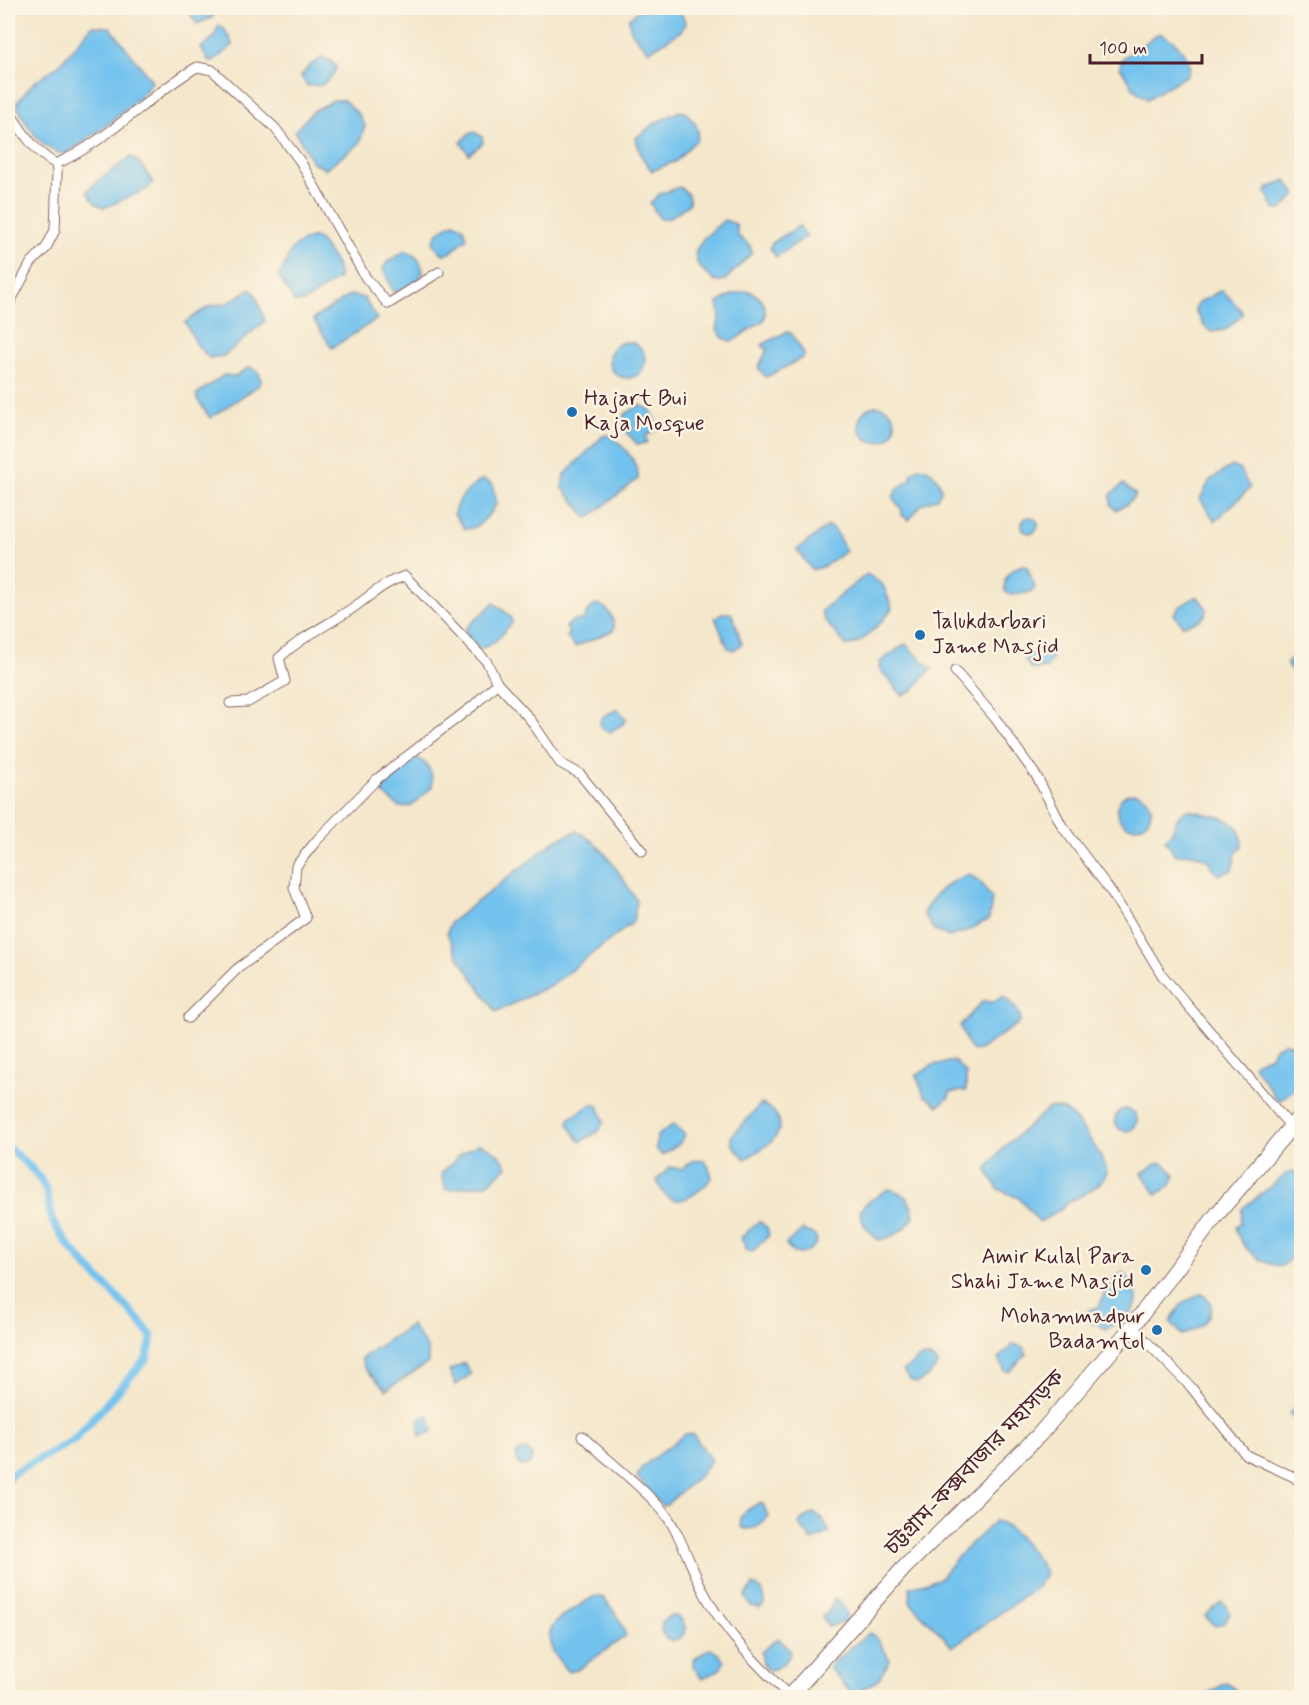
<svg xmlns="http://www.w3.org/2000/svg" width="1309" height="1705" font-family="Mynerve,'Noto Sans Bengali',sans-serif">
<style>
.water{fill:#73c2ee;stroke:#5e708c;stroke-width:1.5}
.lines{fill:none;stroke-linecap:round;stroke-linejoin:round}
.canal{stroke:#73c2ee;stroke-width:8}
.minor-casing{stroke:#866563;stroke-width:11}
.trunk-casing{stroke:#866563;stroke-width:17}
.minor{stroke:#fff;stroke-width:9}
.trunk{stroke:#fff;stroke-width:15}
.poi-dot{fill:#1f6fb2;stroke:#fcf5e5;stroke-width:2}
.labels{text-anchor:middle;dominant-baseline:central;stroke-width:5;stroke-linejoin:round;paint-order:stroke}
.poi-label{font-size:22px;fill:#4a1f2b;stroke:#fcf5e5;text-anchor:start}
.street-label{font-size:22px;fill:#4a1f2b;stroke:#fcf5e5}
</style>
<rect width="100%" height="100%" fill="#fcf5e5"/>
<filter id="ink" filterUnits="userSpaceOnUse"><feTurbulence type="fractalNoise" baseFrequency=".0167" numOctaves="2"/><feDisplacementMap in="SourceGraphic" scale="12" xChannelSelector="R" yChannelSelector="G"/><feConvolveMatrix kernelMatrix="1 2 1 2 8 2 1 2 1" color-interpolation-filters="sRGB"/></filter>
<filter id="wash" filterUnits="userSpaceOnUse"><feTurbulence type="fractalNoise" baseFrequency=".008" numOctaves="4" result="noise"/><feDisplacementMap in="SourceGraphic" scale="24" xChannelSelector="R" yChannelSelector="G"/><feGaussianBlur stdDeviation="1.35" result="paint"/><feColorMatrix in="noise" values="0 0 0 0 0 0 0 0 0 0 0 0 0 0 0 0 0 1.4 0 .05"/><feComposite in="paint" operator="in"/></filter>
<g filter="url(#wash)">
<rect width="100%" height="100%" fill="#f4e7cb"/>
<path class="water" d="M 186,8 L 221,8 L 211,18 L 197,24 Z
M 642,8 L 679,8 L 686,24 L 680,32 L 649,51 C 639,42 628,32 629,18 Z
M 219,25 L 225,30 L 233,45 L 213,62 L 208,60 L 201,48 L 214,37 Z
M 92,26 L 110,27 L 152,81 C 142,102 86,141 65,154 C 42,152 25,123 16,104 L 33,83 L 59,65 Z
M 1159,33 C 1174,39 1187,52 1190,68 L 1187,75 L 1147,99 L 1135,90 L 1120,67 L 1122,59 Z
M 322,58 L 330,60 L 336,67 L 333,75 L 322,85 L 307,86 L 301,76 L 310,65 Z
M 333,100 L 344,100 L 359,115 L 365,126 L 359,144 L 325,169 L 312,162 L 295,131 L 312,112 Z
M 680,111 L 685,112 L 695,123 L 698,131 L 697,139 L 676,161 L 652,171 L 641,156 L 636,138 L 655,123 Z
M 474,132 L 482,137 L 483,143 L 469,154 L 461,143 L 467,135 Z
M 131,157 L 138,161 L 153,182 L 147,189 L 104,208 L 95,203 L 87,192 L 96,182 Z
M 1286,180 L 1296,195 L 1281,210 L 1275,209 L 1266,193 L 1267,189 Z
M 679,187 C 686,191 690,195 689,204 L 669,218 L 660,219 L 650,203 L 660,194 Z
M 724,220 L 736,224 L 738,236 L 750,246 L 752,253 L 725,280 L 715,282 L 698,265 L 695,252 L 703,239 Z
M 454,223 L 463,227 L 467,238 L 450,253 L 443,254 L 433,244 C 435,232 444,227 454,223 Z
M 799,226 L 807,236 L 776,257 L 770,248 L 772,243 Z
M 311,238 L 317,238 C 325,248 340,264 339,278 L 304,302 L 294,302 L 278,275 C 294,258 281,249 311,238 Z
M 405,251 C 416,255 421,260 423,272 C 418,283 405,291 393,292 L 383,269 L 387,262 Z
M 250,289 L 255,293 L 265,321 L 224,356 L 209,358 L 197,345 L 185,322 L 210,306 L 228,303 Z
M 1222,290 L 1242,311 L 1242,315 L 1225,330 L 1212,332 L 1205,327 L 1195,310 L 1198,303 Z
M 749,291 C 762,297 768,305 764,320 L 731,342 L 722,337 L 717,329 L 720,316 L 718,303 L 733,294 Z
M 350,295 L 364,298 L 377,319 L 332,348 L 313,319 Z
M 786,332 L 791,333 L 804,354 L 803,358 L 766,377 L 758,368 L 767,350 L 762,345 Z
M609 360a18 18 0 1 1 36 0a18 18 0 1 1-36 0Z
M 250,367 L 259,373 L 261,381 L 258,386 L 210,418 L 197,399 L 197,394 L 224,375 L 235,376 Z
M 640,405 L 650,409 L 655,418 L 655,431 L 645,436 L 648,442 L 638,445 L 620,425 L 625,414 Z
M859 424a18 18 0 1 1 36 0a18 18 0 1 1-36 0Z
M 609,435 C 622,444 640,463 638,479 L 588,518 L 562,487 L 564,475 L 603,436 Z
M 1232,466 L 1240,470 L 1250,488 L 1215,521 L 1200,499 L 1210,480 Z
M 919,467 C 932,469 941,479 941,492 L 937,498 L 922,504 L 909,520 L 902,515 L 902,510 L 893,498 L 897,489 L 912,478 L 911,474 Z
M 482,479 L 492,484 L 497,503 C 490,514 479,530 465,529 L 454,514 C 455,500 471,487 482,479 Z
M 1123,484 L 1136,495 L 1126,505 L 1116,510 L 1111,504 L 1111,494 Z
M1022 525a8 8 0 1 1 16 0a8 8 0 1 1-16 0Z
M 828,526 L 834,529 L 846,551 L 824,566 L 812,570 L 797,550 Z
M 1022,565 L 1027,567 L 1035,587 L 1032,592 L 1011,595 L 1005,591 C 1003,577 1009,571 1022,565 Z
M 867,574 L 883,585 L 892,608 C 884,620 862,645 847,646 L 825,621 L 821,611 Z
M 1197,596 L 1207,609 C 1206,621 1193,623 1182,625 L 1174,614 L 1179,607 Z
M 494,603 L 511,617 L 512,623 C 502,634 493,648 478,648 L 468,638 L 465,629 Z
M 596,604 C 608,606 615,619 614,630 L 575,647 L 567,637 L 569,632 L 566,627 L 572,621 L 584,620 L 587,612 Z
M 722,613 L 731,613 C 736,620 738,635 742,644 L 734,650 L 728,648 L 715,618 Z
M 905,644 L 932,669 C 921,677 917,692 902,695 L 879,668 L 880,662 Z
M 1044,645 L 1052,658 L 1047,668 L 1031,669 L 1025,659 L 1039,646 Z
M 1301,655 L 1301,673 L 1296,676 L 1287,665 L 1287,662 Z
M 618,709 L 626,719 L 623,724 L 610,732 L 602,729 L 600,722 L 603,716 Z
M 415,757 C 428,762 434,773 432,787 L 412,806 L 399,807 L 383,793 L 380,783 Z
M1117 810a17 17 0 1 1 34 0a17 17 0 1 1-34 0Z
M 1190,810 C 1212,818 1242,813 1242,846 L 1236,853 L 1232,870 L 1219,875 L 1212,868 L 1209,860 L 1194,854 L 1175,855 L 1165,840 C 1177,831 1173,812 1190,810 Z
M 576,831 C 604,843 621,877 637,901 L 633,922 L 553,984 L 496,1012 L 457,955 L 447,933 L 451,922 L 556,840 Z
M 970,874 L 981,883 L 992,899 L 989,919 L 967,931 L 949,937 L 934,930 L 923,913 C 934,893 948,881 970,874 Z
M 1003,996 C 1012,1001 1016,1009 1021,1018 L 1019,1023 L 979,1050 L 973,1051 L 969,1048 L 960,1026 L 983,1001 L 993,1002 Z
M 1284,1043 L 1301,1046 L 1301,1084 L 1280,1100 L 1275,1097 L 1253,1064 L 1271,1055 L 1276,1047 Z
M 954,1061 L 966,1073 L 966,1091 L 950,1092 L 949,1097 L 938,1106 L 924,1095 L 916,1075 L 933,1065 Z
M 592,1104 L 598,1106 L 604,1121 L 599,1131 L 580,1142 L 568,1124 L 569,1119 Z
M 761,1104 C 768,1106 772,1109 776,1115 C 790,1136 760,1150 745,1159 L 732,1144 L 731,1137 Z
M 1049,1108 C 1054,1108 1059,1108 1064,1110 C 1076,1116 1106,1160 1107,1173 C 1098,1189 1087,1192 1073,1200 C 1061,1207 1052,1217 1039,1222 L 1019,1198 L 998,1189 L 986,1169 L 1005,1146 Z
M1115 1120a11 11 0 1 1 22 0a11 11 0 1 1-22 0Z
M 674,1124 L 685,1135 L 679,1144 L 662,1155 L 656,1149 L 657,1136 Z
M 478,1144 C 492,1147 501,1154 507,1167 L 487,1184 L 446,1190 L 441,1174 L 462,1153 Z
M 703,1160 L 709,1167 L 712,1178 C 694,1198 669,1215 657,1180 L 670,1167 L 681,1169 L 693,1161 Z
M 1163,1163 L 1175,1175 L 1170,1187 L 1156,1194 L 1142,1173 L 1156,1164 Z
M 1289,1172 L 1296,1172 L 1301,1177 L 1301,1249 L 1282,1266 C 1263,1266 1237,1246 1236,1226 L 1241,1223 L 1242,1209 Z
M 888,1189 C 904,1191 912,1201 914,1217 C 904,1231 894,1237 878,1240 L 864,1225 L 860,1212 L 865,1204 Z
M 759,1221 L 767,1228 L 769,1235 L 753,1251 L 748,1251 L 741,1238 Z
M 802,1230 L 815,1235 L 817,1241 C 813,1250 803,1255 793,1253 L 786,1244 Z
M 1124,1273 C 1149,1302 1136,1313 1105,1329 L 1096,1323 L 1092,1324 L 1086,1319 L 1088,1310 L 1099,1307 C 1105,1292 1107,1278 1124,1273 Z
M 1202,1293 L 1211,1303 C 1213,1322 1197,1329 1182,1335 L 1170,1321 L 1182,1304 Z
M 411,1325 L 428,1349 L 428,1363 L 386,1390 L 364,1367 L 361,1358 Z
M 1013,1344 L 1023,1347 L 1027,1354 L 1009,1372 L 1005,1371 L 998,1359 Z
M 929,1357 L 935,1360 L 937,1365 L 929,1376 L 917,1383 L 910,1380 L 903,1371 L 919,1358 Z
M 464,1363 L 471,1374 L 456,1385 L 449,1371 Z
M 1301,1400 L 1301,1422 L 1299,1423 L 1289,1414 Z
M 429,1415 L 433,1431 L 420,1437 L 418,1420 Z
M 685,1434 L 693,1434 L 711,1460 L 701,1474 L 666,1505 L 662,1506 L 637,1477 L 642,1467 Z
M516 1458a8 8 0 1 1 16 0a8 8 0 1 1-16 0Z
M 759,1503 L 763,1504 L 768,1516 L 755,1528 L 745,1529 L 741,1527 L 740,1518 L 747,1510 Z
M 814,1513 L 822,1518 L 830,1532 L 812,1541 L 799,1524 L 802,1519 Z
M 995,1521 C 1013,1523 1038,1559 1046,1574 L 1036,1588 L 952,1647 C 939,1629 924,1619 910,1602 L 910,1587 L 939,1579 L 957,1557 Z
M 753,1585 C 762,1588 765,1595 765,1604 L 760,1608 L 751,1606 L 745,1597 Z
M 595,1596 L 604,1598 L 619,1618 L 626,1636 L 577,1670 L 568,1672 C 530,1628 555,1621 595,1596 Z
M 834,1599 L 838,1600 L 847,1614 L 845,1621 L 828,1627 L 822,1617 L 830,1610 Z
M 1221,1602 L 1227,1606 L 1230,1614 L 1223,1623 L 1215,1626 L 1205,1616 Z
M661 1628a12 12 0 1 1 24 0a12 12 0 1 1-24 0Z
M 869,1633 L 876,1637 L 890,1660 L 878,1680 L 853,1695 L 829,1668 L 831,1664 Z
M 778,1638 L 791,1651 C 789,1661 778,1668 768,1671 L 763,1664 L 761,1652 Z
M 709,1649 L 718,1652 L 724,1662 L 720,1669 L 702,1679 L 693,1666 L 693,1660 Z
M 1225,1683 L 1232,1686 L 1241,1697 L 1202,1697 Z"/>
<g class="lines">
<path class="canal" d="M 8,1148 C 21,1159 38,1171 45,1188 C 50,1199 48,1214 54,1224 C 80,1267 123,1297 152,1337 L 147,1358 L 74,1440 L 13,1473 L 8,1479"/>
</g>
</g>
<g filter="url(#ink)">
<g class="lines">
<g class="minor-casing">
<path id="minor" d="M 8,110 C 22,131 34,152 56,164 L 57,171 L 55,230 L 46,248 L 31,263 L 8,306
M 56,164 C 108,141 148,96 197,67 L 212,70 L 275,128 L 300,161 L 366,278 L 388,304 L 439,272
M 955,671 L 995,718 L 1037,777 L 1062,826 L 1112,893 L 1162,975 L 1291,1127
M 230,703 L 248,702 L 285,681 L 279,658 C 303,635 331,624 357,605 C 374,593 385,582 405,576 L 487,662 L 497,683 L 530,719 L 560,763 L 580,774 L 642,851
M 188,1018 L 237,969 L 306,918 L 294,888 L 296,866 L 317,840 L 377,779 L 473,706 L 497,683
M 1132,1327 L 1190,1386 L 1246,1455 L 1294,1477 L 1302,1484
M 582,1436 C 609,1462 639,1483 663,1511 C 682,1535 691,1570 707,1598 C 728,1636 758,1665 789,1696"/>
</g>
<g class="trunk-casing">
<path id="trunk" d="M 788,1698 L 903,1569 L 1039,1435 L 1132,1327 L 1218,1213 L 1302,1114"/>
</g>
<use href="#minor" class="minor"/>
<use href="#trunk" class="trunk"/>
</g>
</g>
<g class="poi-dot">
<circle cx="572" cy="412" r="6"/>
<circle cx="920" cy="635" r="6"/>
<circle cx="1146" cy="1270" r="6"/>
<circle cx="1157" cy="1330" r="6"/>
</g>
<g class="labels">
<g class="poi-label">
<text x="584" y="399">Hajart Bui<tspan x="584" dy="25">Kaja Mosque</tspan></text>
<text x="932" y="622">Talukdarbari<tspan x="932" dy="25">Jame Masjid</tspan></text>
<text x="1134" y="1257" text-anchor="end">Amir Kulal Para<tspan x="1134" dy="25">Shahi Jame Masjid</tspan></text>
<text x="1145" y="1317" text-anchor="end">Mohammadpur<tspan x="1145" dy="25">Badamtol</tspan></text>
</g>
<g class="street-label">
<text transform="translate(975 1463) rotate(-46)">চট্টগ্রাম-কক্সবাজার মহাসড়ক</text>
</g>
</g>
<rect width="1309" height="1705" fill="none" stroke="#fcf5e5" stroke-width="30"/>
<path d="M1090 54v9h112v-9" fill="none" stroke="#4a1f2b" stroke-width="3"/>
<text x="1099" y="54" font-size="18" fill="#4a1f2b" stroke="#fcf5e5" stroke-width="4.5" paint-order="stroke">100 m</text>
</svg>
